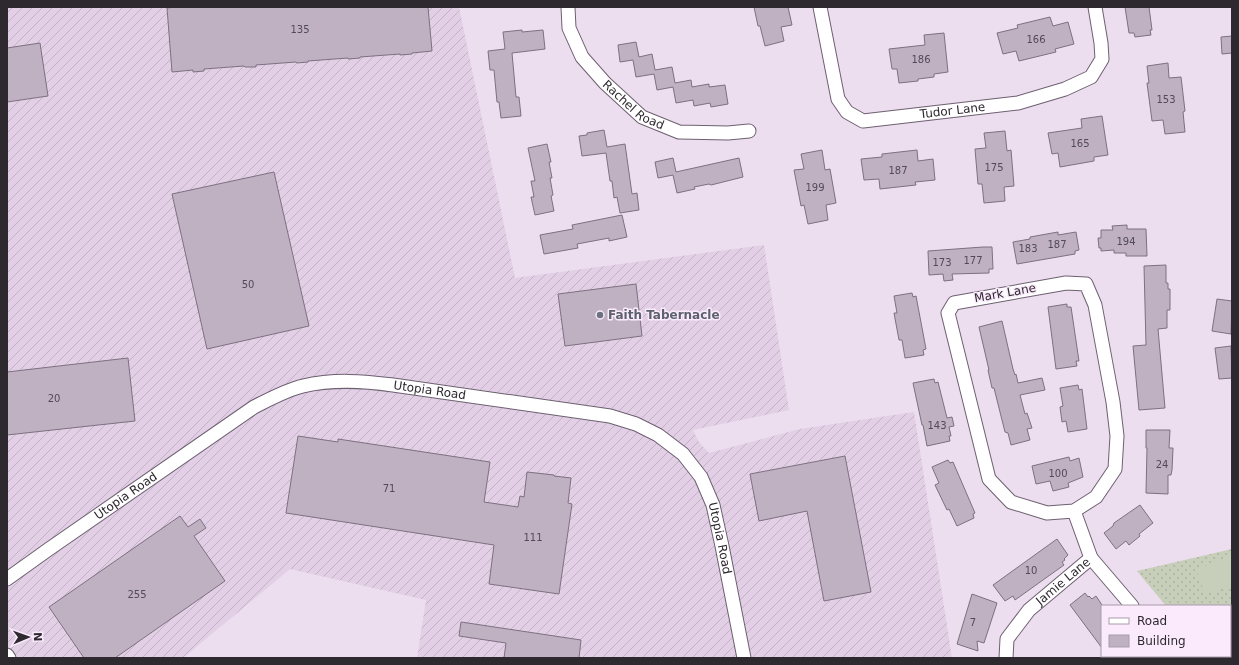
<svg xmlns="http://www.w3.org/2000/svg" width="1239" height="665" font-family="'DejaVu Sans',sans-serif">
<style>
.industrial{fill:url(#industrial-furrows)}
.grass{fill:url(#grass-dots)}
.pitch{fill:#c7cfba}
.building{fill:#bfb1c2;stroke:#7d7080}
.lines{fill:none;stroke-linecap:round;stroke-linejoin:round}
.minor-casing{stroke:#6d6070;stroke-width:15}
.minor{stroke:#fff;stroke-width:13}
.worship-dot{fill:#6b7280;stroke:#faeafc;stroke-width:1.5}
.labels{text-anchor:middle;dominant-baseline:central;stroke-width:3;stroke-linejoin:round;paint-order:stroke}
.number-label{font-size:10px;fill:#524a54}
.street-label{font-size:12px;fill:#2e282f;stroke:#faeafc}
.worship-label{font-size:12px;font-weight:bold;fill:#5b616d;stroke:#faeafc;text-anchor:start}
</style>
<defs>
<pattern id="industrial-furrows" width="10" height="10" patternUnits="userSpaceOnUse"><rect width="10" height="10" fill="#e2cfe6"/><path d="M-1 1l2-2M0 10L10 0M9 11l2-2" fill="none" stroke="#c2b2c6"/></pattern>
<pattern id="grass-dots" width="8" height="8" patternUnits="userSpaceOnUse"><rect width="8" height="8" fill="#c7cfba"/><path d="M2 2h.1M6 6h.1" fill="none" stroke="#abb2a0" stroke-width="1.8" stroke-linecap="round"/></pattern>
</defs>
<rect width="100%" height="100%" fill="#ecddef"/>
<path class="industrial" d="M 7,7 L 459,7 L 515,278 L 764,245 L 789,410 L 693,430 L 699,442 L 709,453 L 800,429 L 914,412 L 952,658 L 417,658 L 426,600 L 290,569 L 183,658 L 7,658 Z"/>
<path class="grass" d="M 1232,549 L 1232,658 L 1204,658 L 1204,656 L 1230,656 L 1230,606 L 1166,606 L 1137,571 Z"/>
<path class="pitch" d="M 1232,556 L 1232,585 L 1205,594 L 1196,569 Z"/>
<path class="building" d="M 176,7 L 428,7 L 432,51 L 412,53 L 412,54 L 400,55 L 400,54 L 360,57 L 360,58 L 348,59 L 348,58 L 308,61 L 308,62 L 297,63 L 296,62 L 256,65 L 256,67 L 245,67 L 244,66 L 204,69 L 204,71 L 193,72 L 193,70 L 172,72 L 167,8 Z
M 754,7 L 788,7 L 792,25 L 781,27 L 784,41 L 765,46 L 760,26 L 758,26 Z
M 1125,7 L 1149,7 L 1152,30 L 1150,30 L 1151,35 L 1135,37 L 1134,33 L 1129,33 Z
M 1050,17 L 1053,26 L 1068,22 L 1074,44 L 1055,49 L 1056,52 L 1019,61 L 1016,51 L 1003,54 L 997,33 L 1018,28 L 1017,25 Z
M 522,30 L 522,32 L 543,30 L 545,49 L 512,53 L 516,97 L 519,97 L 521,116 L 501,118 L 499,102 L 497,102 L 494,70 L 490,70 L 488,51 L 505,49 L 503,32 Z
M 944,33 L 948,72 L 934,74 L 934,77 L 918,79 L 918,81 L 899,83 L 897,69 L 892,69 L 889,49 L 925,45 L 924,35 Z
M 1232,36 L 1232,53 L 1222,54 L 1221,37 Z
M 636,42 L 639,57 L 652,54 L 655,70 L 672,67 L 675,83 L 691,80 L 692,87 L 709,84 L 709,87 L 725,85 L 728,104 L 711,107 L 710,103 L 694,106 L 693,100 L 676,103 L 673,87 L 657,90 L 654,74 L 636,77 L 633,60 L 620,62 L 618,45 Z
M 40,43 L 48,96 L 7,102 L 7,48 Z
M 1168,63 L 1169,78 L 1181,77 L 1185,111 L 1183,112 L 1185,132 L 1165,134 L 1163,120 L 1152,121 L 1147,83 L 1149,83 L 1147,66 Z
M 1102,116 L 1108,155 L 1094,157 L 1094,161 L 1060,167 L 1058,153 L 1052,154 L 1048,133 L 1082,128 L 1081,119 Z
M 604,130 L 607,147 L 625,144 L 632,194 L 637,193 L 639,210 L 620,213 L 617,197 L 614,198 L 612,181 L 610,181 L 606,153 L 582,156 L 579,136 L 587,135 L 587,133 Z
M 1005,131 L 1007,151 L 1011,150 L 1014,186 L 1004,187 L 1005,201 L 984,203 L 982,184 L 978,184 L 975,149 L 986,148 L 984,133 Z
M 547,144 L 551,162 L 549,162 L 552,178 L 550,178 L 553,195 L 551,196 L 554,211 L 535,215 L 531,197 L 534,197 L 531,181 L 535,181 L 528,148 Z
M 822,150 L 825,170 L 830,169 L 836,203 L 826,205 L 828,220 L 808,224 L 804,205 L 801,206 L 794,170 L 804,169 L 801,154 Z
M 917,150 L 918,161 L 933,159 L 935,180 L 915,182 L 916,185 L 880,189 L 879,179 L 864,180 L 861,159 L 882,157 L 882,154 Z
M 673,158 L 676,172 L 739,158 L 743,177 L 711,185 L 709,184 L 694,187 L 695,189 L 677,193 L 673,175 L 658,178 L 655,162 Z
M 274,172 L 309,326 L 207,349 L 172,194 Z
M 622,215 L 627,237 L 609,241 L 609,238 L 577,244 L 578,248 L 544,254 L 540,235 L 573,229 L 572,225 Z
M 1127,225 L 1127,229 L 1146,229 L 1147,256 L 1126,256 L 1126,253 L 1114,253 L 1114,250 L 1101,251 L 1101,248 L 1099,248 L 1098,238 L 1101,238 L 1101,230 L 1113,230 L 1112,226 Z
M 1058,232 L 1058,235 L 1076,232 L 1079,250 L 1075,251 L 1075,254 L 1017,264 L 1013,242 L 1030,239 L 1030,237 Z
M 983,247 L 992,247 L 993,269 L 989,269 L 989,273 L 952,274 L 953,280 L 944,281 L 943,274 L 929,275 L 928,251 Z
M 1166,265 L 1166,283 L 1168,283 L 1168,289 L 1170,289 L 1170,310 L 1167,310 L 1167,328 L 1158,329 L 1165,408 L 1139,410 L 1133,346 L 1146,345 L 1144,266 Z
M 636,284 L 642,336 L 565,346 L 558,294 Z
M 912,293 L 913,297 L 916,296 L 926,349 L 923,350 L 924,355 L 905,358 L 902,340 L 899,340 L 894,313 L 897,313 L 894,296 Z
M 1217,299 L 1232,301 L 1231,334 L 1212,331 Z
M 1067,304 L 1067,307 L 1071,307 L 1079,361 L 1076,361 L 1077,366 L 1056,369 L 1048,307 Z
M 1002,321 L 1013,369 L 1015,375 L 1016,374 L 1018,383 L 1042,378 L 1045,390 L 1020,395 L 1025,414 L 1027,413 L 1032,428 L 1027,429 L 1030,440 L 1011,445 L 1008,433 L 1005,432 L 994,388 L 992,388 L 988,370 L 989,370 L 979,327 Z
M 1231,346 L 1232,378 L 1219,379 L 1215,348 Z
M 128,358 L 135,421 L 7,435 L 7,372 Z
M 934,379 L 935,383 L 938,382 L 947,418 L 952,417 L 954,426 L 949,427 L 951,436 L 949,436 L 950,441 L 927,446 L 923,425 L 922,425 L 913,383 Z
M 1078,385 L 1079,390 L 1082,389 L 1087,429 L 1068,432 L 1066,421 L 1062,422 L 1060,407 L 1063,406 L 1060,388 Z
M 1146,430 L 1170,430 L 1169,448 L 1173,448 L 1172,470 L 1171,475 L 1168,475 L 1168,494 L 1146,493 L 1147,448 L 1146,448 Z
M 298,436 L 338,442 L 338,439 L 490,462 L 484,502 L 518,507 L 520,496 L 524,497 L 527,472 L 554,475 L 554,476 L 571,478 L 568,503 L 572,504 L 559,594 L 489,584 L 494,545 L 286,513 Z
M 845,456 L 871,592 L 824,601 L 807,511 L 759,521 L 750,474 Z
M 1069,457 L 1070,461 L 1079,458 L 1083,477 L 1068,483 L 1069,487 L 1053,491 L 1050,481 L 1036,484 L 1032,466 Z
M 948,460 L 950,463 L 953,462 L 975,513 L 973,514 L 974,518 L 957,526 L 949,509 L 947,510 L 935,485 L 939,483 L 932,467 Z
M 1140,505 L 1153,523 L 1139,534 L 1140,536 L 1129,545 L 1126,541 L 1116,549 L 1104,533 L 1113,526 L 1114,523 Z
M 180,516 L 188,527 L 200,519 L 206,528 L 194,536 L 225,581 L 115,658 L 84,658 L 49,607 Z
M 1057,539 L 1068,555 L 1064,559 L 1065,560 L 1062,562 L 1064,565 L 1015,600 L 1013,596 L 1005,601 L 993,585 Z
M 1085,593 L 1088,597 L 1089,596 L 1092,599 L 1096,596 L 1102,605 L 1102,648 L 1070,605 Z
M 972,594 L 997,603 L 984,643 L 977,641 L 978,651 L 957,644 Z
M 461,622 L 581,640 L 579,658 L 504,658 L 506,643 L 459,636 Z"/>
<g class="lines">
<g class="minor-casing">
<g id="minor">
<path id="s1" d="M 568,7 L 569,28 L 582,57 L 605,83 L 642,117 L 679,132 L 728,133 L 749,131"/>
<path id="s2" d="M 820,7 L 838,99 L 847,112 L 863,121 L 1018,103 L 1065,89 L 1091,77 L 1102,59 L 1101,43 L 1095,7"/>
<path d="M 1066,283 L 1086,284 L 1095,305 L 1113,402 L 1117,436 L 1115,469 L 1096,497 L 1074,511 L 1047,513 L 1011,502 L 989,479 L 948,313 L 954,303 Z"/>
<path d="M 1074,511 L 1091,558"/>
<path id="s3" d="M 7,579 L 49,549 L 254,407 C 270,399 286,390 303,386 C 333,379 363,381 393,385 L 610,416 L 636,424 L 658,435 L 683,454 L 701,477 L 713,505 L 722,546 L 744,658"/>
<path d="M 7,655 L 9,658"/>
<path d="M 1169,656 L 1170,658"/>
<path id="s4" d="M 1006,658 L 1007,639 L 1029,610 L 1091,558 L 1132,606"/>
</g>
</g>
<use href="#minor" class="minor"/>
</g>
<circle class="worship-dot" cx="600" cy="315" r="4"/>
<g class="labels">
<g class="number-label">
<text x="300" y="29">135</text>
<text x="1036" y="39">166</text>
<text x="921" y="59">186</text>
<text x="1166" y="99">153</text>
<text x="1080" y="143">165</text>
<text x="994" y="167">175</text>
<text x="898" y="170">187</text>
<text x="815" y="187">199</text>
<text x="1126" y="241">194</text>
<text x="1057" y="244">187</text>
<text x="1028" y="248">183</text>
<text x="973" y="260">177</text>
<text x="942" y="262">173</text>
<text x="248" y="284">50</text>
<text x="54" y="398">20</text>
<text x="937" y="425">143</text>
<text x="1162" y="464">24</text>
<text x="1058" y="473">100</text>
<text x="389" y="488">71</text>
<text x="533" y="537">111</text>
<text x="1031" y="570">10</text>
<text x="137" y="594">255</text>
<text x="973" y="622">7</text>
</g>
<g class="street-label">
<text stroke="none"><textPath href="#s1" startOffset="124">Rachel Road</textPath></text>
<text stroke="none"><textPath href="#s2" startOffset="218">Tudor Lane</textPath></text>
<text transform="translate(1005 293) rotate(-10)">Mark Lane</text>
<text stroke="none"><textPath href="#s3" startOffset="482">Utopia Road</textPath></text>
<text stroke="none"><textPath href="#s3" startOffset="145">Utopia Road</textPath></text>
<text stroke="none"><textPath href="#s3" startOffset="841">Utopia Road</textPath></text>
<text stroke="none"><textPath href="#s4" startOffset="100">Jamie Lane</textPath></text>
</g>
<g class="worship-label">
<text x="608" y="315">Faith Tabernacle</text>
</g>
</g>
<rect width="1239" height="665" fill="none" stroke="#2e282f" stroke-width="16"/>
<rect x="1101" y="605" width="130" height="52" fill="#faeafc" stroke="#a89caa"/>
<rect x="1109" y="618" width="20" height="6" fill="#ffffff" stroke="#a89caa"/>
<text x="1137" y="625" font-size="12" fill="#2e282f">Road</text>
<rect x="1109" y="635" width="20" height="12" fill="#bfb1c2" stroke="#a89caa"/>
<text x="1137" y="645" font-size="12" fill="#2e282f">Building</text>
<g transform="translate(28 637) rotate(88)" stroke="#faeafc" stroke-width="3" paint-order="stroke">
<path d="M0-3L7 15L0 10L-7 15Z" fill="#2e282f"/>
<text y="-6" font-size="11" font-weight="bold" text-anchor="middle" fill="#2e282f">N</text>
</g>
</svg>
